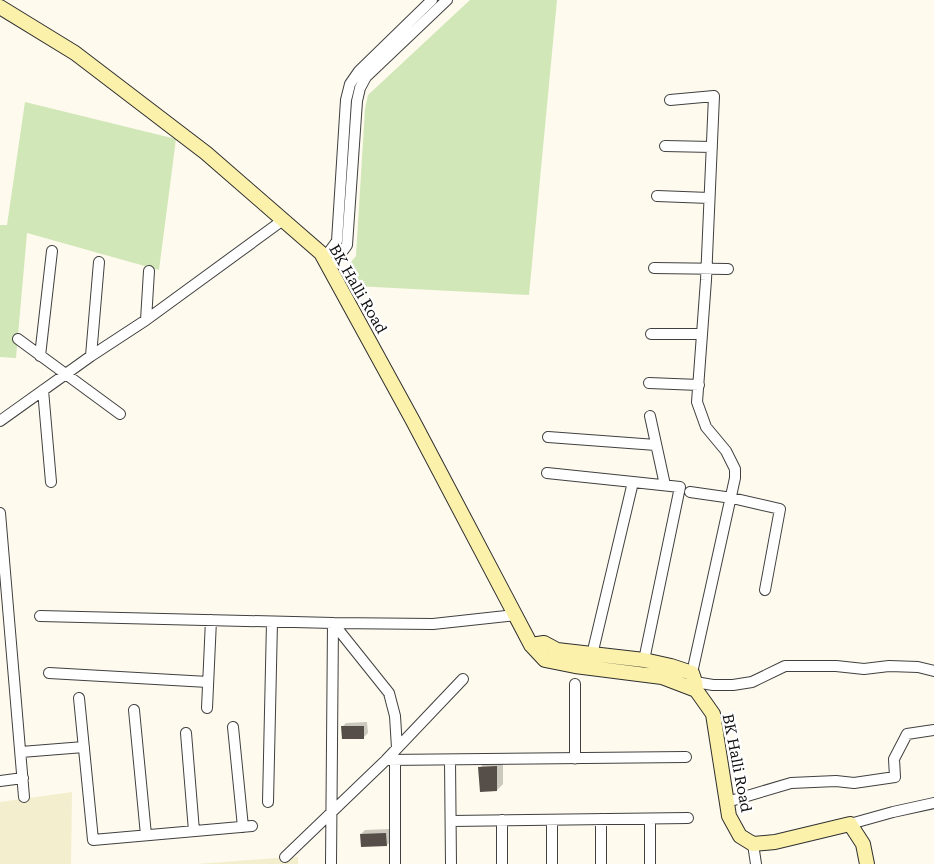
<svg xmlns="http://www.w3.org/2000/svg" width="934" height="864" font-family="'Roboto Serif',serif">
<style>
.farmland{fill:#f3efce}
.green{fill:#d1e7b8}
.shadow{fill:#0003}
.building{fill:#554e49}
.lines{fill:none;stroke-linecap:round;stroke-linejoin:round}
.street-casing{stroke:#404040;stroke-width:12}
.secondary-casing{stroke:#2f2f2f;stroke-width:16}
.street{stroke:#fff;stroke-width:10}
.secondary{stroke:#fbf1ab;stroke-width:14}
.labels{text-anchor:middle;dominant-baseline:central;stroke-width:5;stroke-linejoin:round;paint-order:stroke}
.street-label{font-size:15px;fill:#0d0d0d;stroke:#fff}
</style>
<rect width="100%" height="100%" fill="#fefaed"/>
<path class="farmland" d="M 72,792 L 71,864 L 0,864 L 0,802 Z
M 298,857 L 298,864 L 196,864 L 277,858 Z"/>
<path class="green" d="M 470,0 L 557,0 L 529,295 L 355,286 L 346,268 L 356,256 L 365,109 L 368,95 Z
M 25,102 L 176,139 L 159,270 L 27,233 L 16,358 L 0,357 L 0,225 L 7,225 Z"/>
<path class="shadow" d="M 367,722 L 368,733 L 364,737 L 342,727 L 346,723 Z
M 503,760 L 503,784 L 497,790 L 480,768 L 486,761 Z
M 390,829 L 391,841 L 387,845 L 361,834 L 365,830 Z"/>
<path class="building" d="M 341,726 L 364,726 L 364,739 L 342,739 Z
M 497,766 L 497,791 L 480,792 L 478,767 Z
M 386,833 L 387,846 L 361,847 L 360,834 Z"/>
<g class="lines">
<g class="street-casing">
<path id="street" d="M 670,100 L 714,96 L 706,280 L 697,402 L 706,427 L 726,451 L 735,469 L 735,478 L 692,673
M 665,146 L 712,147
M 657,196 L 709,198
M 324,259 L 337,241 L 346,100 L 350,84 L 359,71 L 432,0
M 654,268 L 728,269
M 330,269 L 347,245 L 357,101 L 360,88 L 366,77 L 447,0
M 146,320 L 149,271
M 651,334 L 702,334
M 18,339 L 120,414
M 40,356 L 52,251
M 91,356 L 99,262
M 649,383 L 699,385
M 43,390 L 51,482
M 650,416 L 665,485
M 0,421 L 91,356 L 146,320 L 283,220
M 548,437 L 656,445
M 547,473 L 633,482 L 591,659
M 633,482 L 680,487 L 644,660
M 690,492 L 732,498 L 780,509 L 765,590
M 0,513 L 24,797
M 40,616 L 333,623 L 433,624 L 516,615
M 333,623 L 389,693 L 395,716 L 397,748
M 49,673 L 208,682
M 695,682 L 713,685 L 733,685 L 752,682 L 785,666 L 836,666 L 864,669 L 889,666 L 918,667 L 934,671
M 575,684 L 575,759
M 79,698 L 93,840 L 252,826
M 207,708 L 211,620
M 134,710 L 146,835
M 233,727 L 243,827
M 186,733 L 194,831
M 21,752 L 84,747
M 386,760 L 686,757
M 450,760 L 451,864
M 0,781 L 23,778
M 268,802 L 272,622
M 727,802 L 791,783 L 836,781 L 854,783 L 895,777 L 894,759 L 907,734 L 934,730
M 502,820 L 502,864
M 451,821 L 688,818
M 850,824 L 893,812 L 934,803
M 753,844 L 756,864
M 285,857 L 386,760 L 463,679
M 331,864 L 333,623
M 395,864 L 395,760
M 552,864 L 552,820
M 601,864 L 601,819
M 650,864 L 650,819"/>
</g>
<g class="secondary-casing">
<path id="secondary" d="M 0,7 L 75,53 L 206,153 L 321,253 L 413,421 L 531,645 L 545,660 L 575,666 L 662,677 L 696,690 L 713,714 L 729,816 L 740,836 L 753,844 L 775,842 L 850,824 L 863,844 L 867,864
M 531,645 L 544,643 L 557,650 L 644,660 L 671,666 L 692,673 L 695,682 L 696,690"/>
</g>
<use href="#street" class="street"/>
<use href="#secondary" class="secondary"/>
</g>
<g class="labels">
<g class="street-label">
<text transform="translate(358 289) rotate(60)">BK Halli Road</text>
<text transform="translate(737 763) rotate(79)">BK Halli Road</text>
</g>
</g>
</svg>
